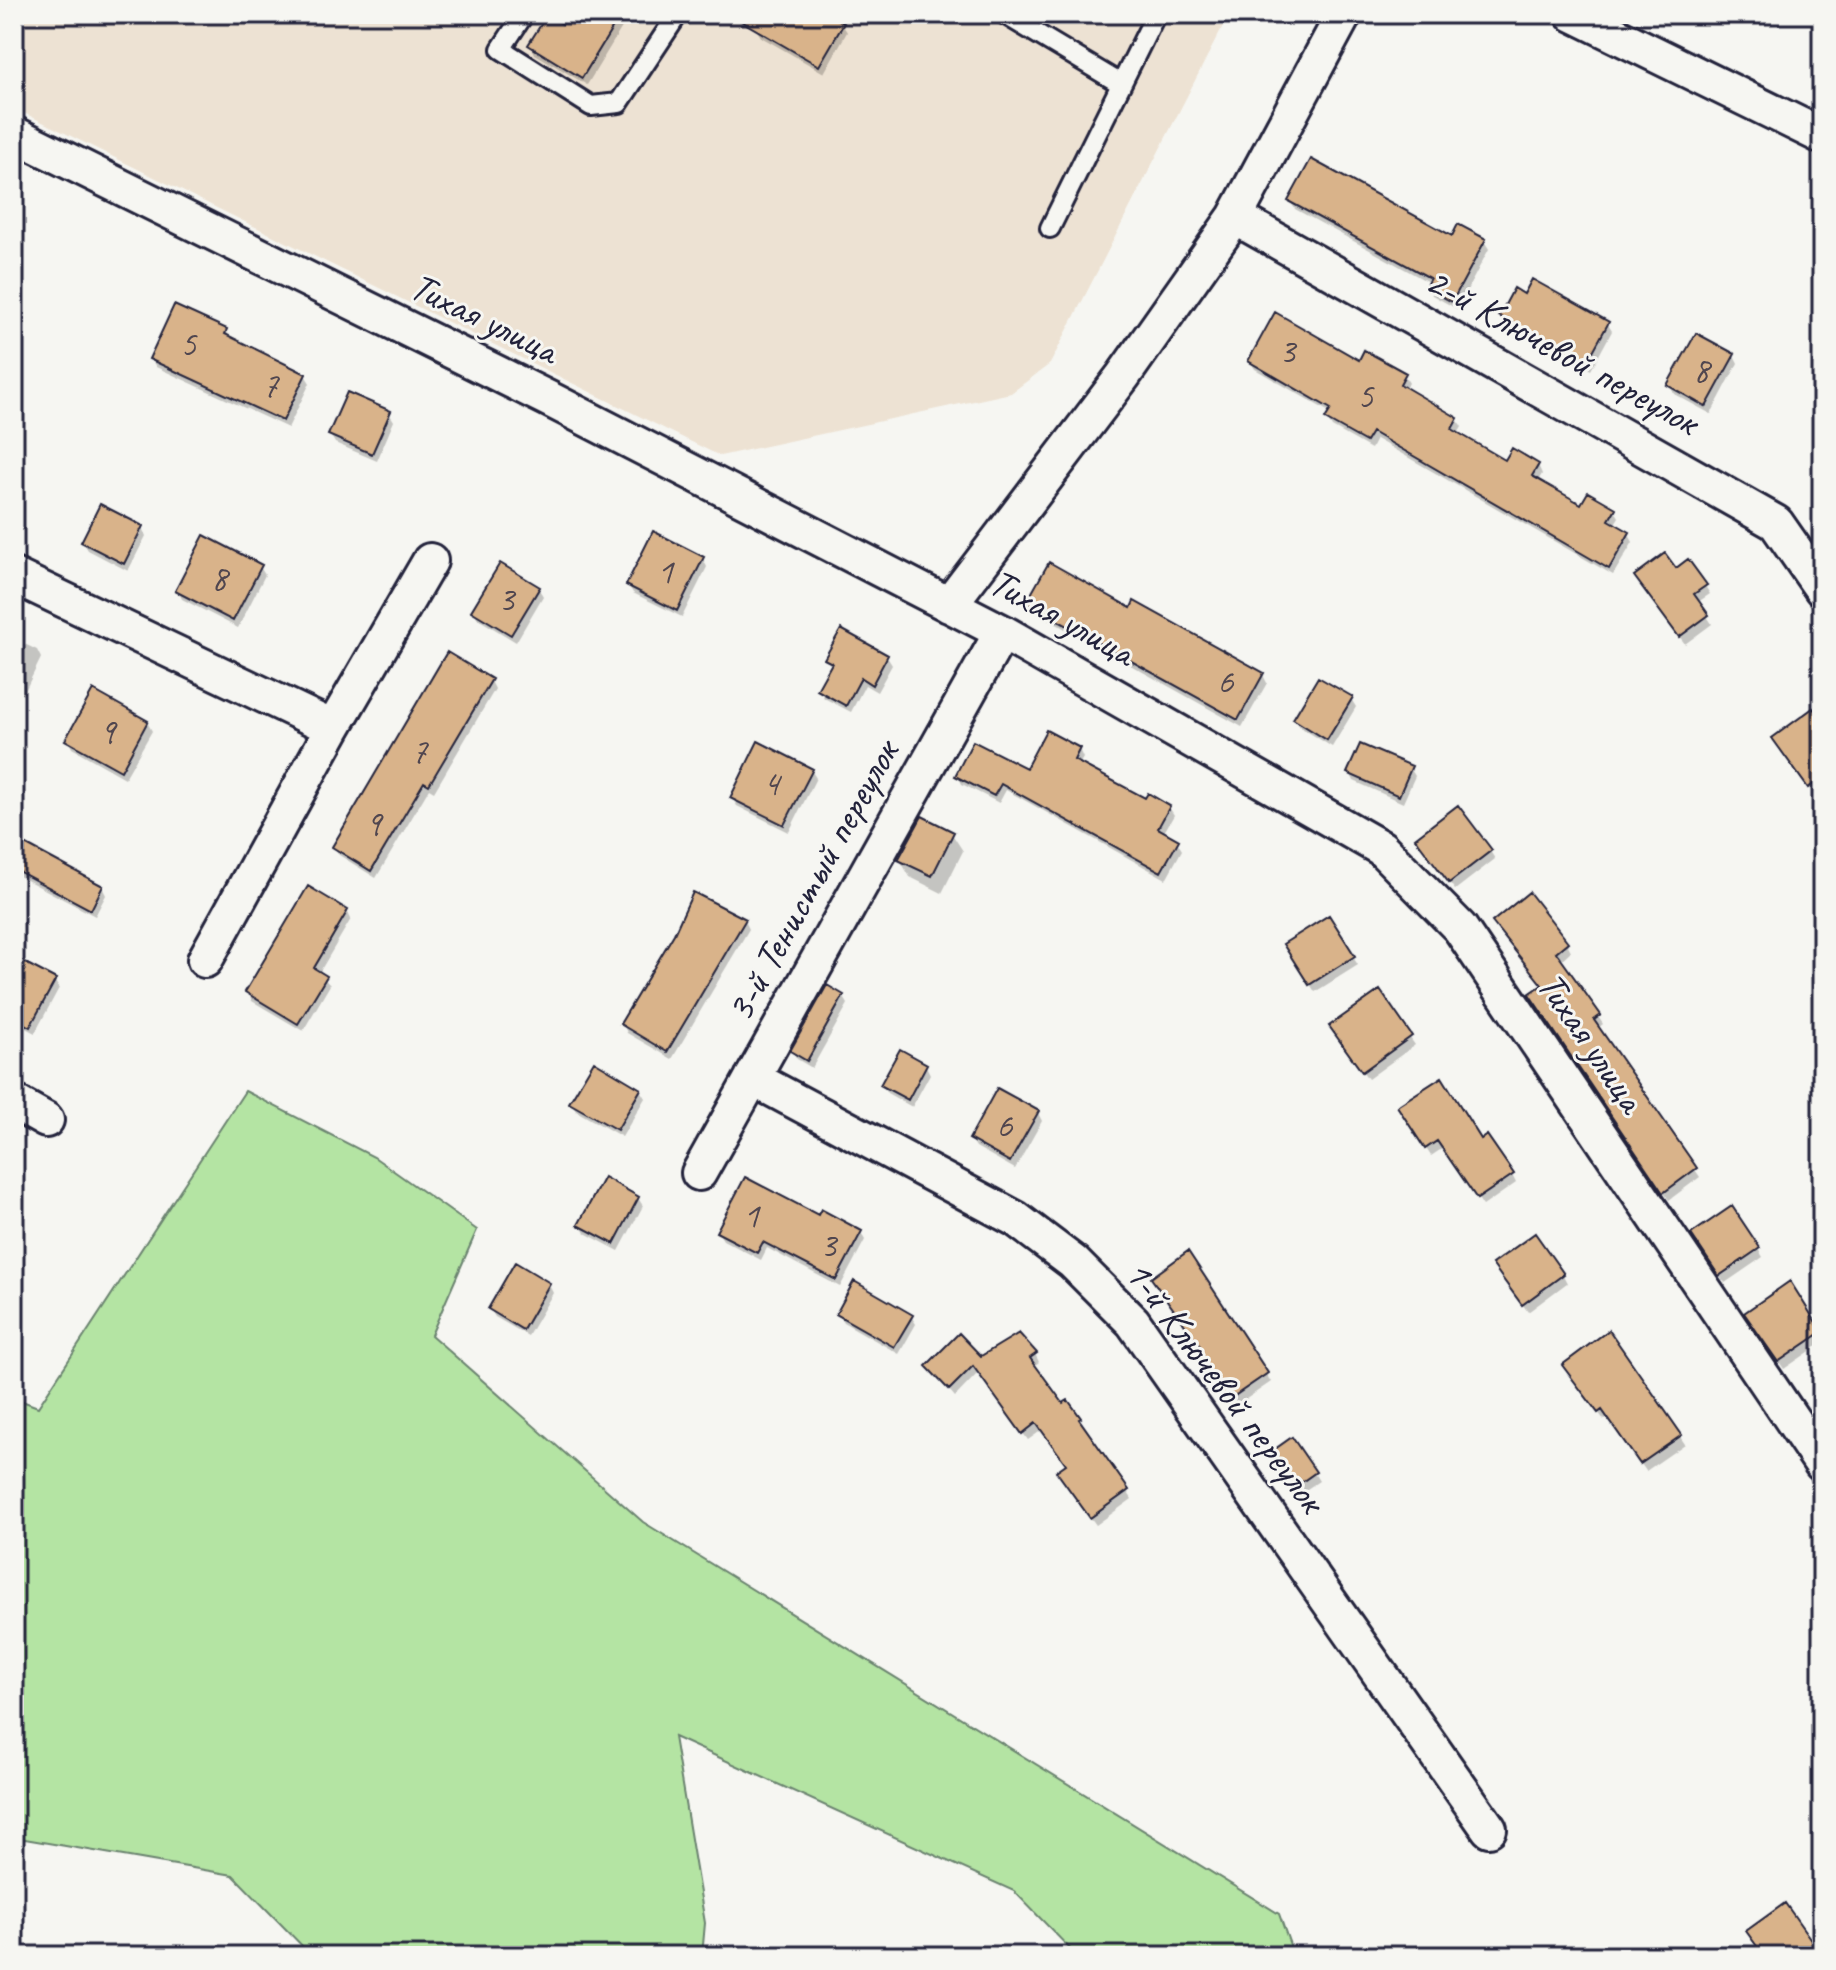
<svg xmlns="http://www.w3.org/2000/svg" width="1836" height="1970" font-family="Caveat,sans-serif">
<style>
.built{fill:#ede2d3}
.green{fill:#b4e4a3;stroke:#6b836f;stroke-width:2}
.shadow{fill:#0003}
.building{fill:#d9b38a;stroke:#22223b;stroke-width:2}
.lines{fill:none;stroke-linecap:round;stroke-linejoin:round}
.lane-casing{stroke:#22223b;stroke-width:24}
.street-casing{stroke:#22223b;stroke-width:40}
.lane{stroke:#f6f6f2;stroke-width:18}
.street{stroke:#f6f6f2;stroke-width:34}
.labels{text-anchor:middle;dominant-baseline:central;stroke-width:6;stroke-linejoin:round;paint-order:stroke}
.number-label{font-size:36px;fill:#50464f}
.street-label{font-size:40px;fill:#22223b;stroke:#f6f6f2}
</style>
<rect width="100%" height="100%" fill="#f6f6f2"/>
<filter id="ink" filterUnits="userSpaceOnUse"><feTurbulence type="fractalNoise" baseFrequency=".0125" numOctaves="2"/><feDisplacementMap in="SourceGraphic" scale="16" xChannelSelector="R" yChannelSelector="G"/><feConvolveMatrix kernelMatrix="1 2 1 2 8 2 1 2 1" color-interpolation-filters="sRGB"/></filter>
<g filter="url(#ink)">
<path class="built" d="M 14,14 L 1229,14 L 1050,364 L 1011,393 L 720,456 L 14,108 Z"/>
<path class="green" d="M 245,1091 L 374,1157 L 477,1230 L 431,1335 L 643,1522 L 1279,1914 L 1294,1956 L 1077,1956 L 1014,1891 L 674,1737 L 705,1923 L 702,1956 L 312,1956 L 233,1875 L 25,1839 L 14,1842 L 14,1398 L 38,1407 Z"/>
<path class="shadow" d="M 571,14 L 630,14 L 587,85 L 535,54 L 531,45 L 563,27 Z
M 765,14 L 824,14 L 842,24 L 847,32 L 824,73 L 761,37 L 756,29 Z
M 1290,201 L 1453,239 L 1484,241 L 1489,249 L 1457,309 L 1432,295 L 1427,287 L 1430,283 L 1295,209 Z
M 1501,316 L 1607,323 L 1612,331 L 1591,370 L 1506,324 Z
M 226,331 L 231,339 L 305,375 L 310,383 L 288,428 L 156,367 L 151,359 Z
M 1734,355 L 1738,363 L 1711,414 L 1674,394 L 1670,385 Z
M 1250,361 L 1359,363 L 1404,375 L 1409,383 L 1405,389 L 1457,419 L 1462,427 L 1457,435 L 1505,463 L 1538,465 L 1542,474 L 1538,481 L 1582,507 L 1614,509 L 1619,517 L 1614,525 L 1628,533 L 1633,542 L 1613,575 L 1376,439 L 1371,449 L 1332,427 L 1327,419 L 1331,413 L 1255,369 Z
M 389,413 L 394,421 L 377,461 L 335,443 L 330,435 Z
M 1822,482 L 1822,499 L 1815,487 Z
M 142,528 L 146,536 L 128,571 L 88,550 L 83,542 Z
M 703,559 L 707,567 L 682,617 L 633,593 L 628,585 Z
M 260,567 L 265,575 L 238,628 L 182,599 L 178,591 Z
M 1675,571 L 1705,586 L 1710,594 L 1698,602 L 1712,624 L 1685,644 L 1641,584 Z
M 538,588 L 543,596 L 516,642 L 478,619 L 474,611 Z
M 1028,603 L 1131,611 L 1263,675 L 1267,683 L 1242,727 L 1033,611 Z
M 14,639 L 37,650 L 41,658 L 23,695 L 14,691 Z
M 887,657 L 892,665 L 877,692 L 865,685 L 851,712 L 824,698 L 820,690 L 832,668 L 827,659 Z
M 491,681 L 495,689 L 434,792 L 429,789 L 376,878 L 339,855 L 334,847 Z
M 1351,699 L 1356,707 L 1332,747 L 1300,727 L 1295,719 Z
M 147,722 L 152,731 L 125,778 L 72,748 L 68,740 Z
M 1822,724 L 1822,805 L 1779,746 Z
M 1079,749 L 1083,758 L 1079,765 L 1146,801 L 1169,807 L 1174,815 L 1163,834 L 1177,842 L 1182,850 L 1166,879 L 1006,790 L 999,803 L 962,784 L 958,776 L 1027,770 Z
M 1410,768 L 1415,776 L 1403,803 L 1354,781 L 1350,773 Z
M 811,770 L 816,778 L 789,832 L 737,806 L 732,798 Z
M 952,834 L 963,851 L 942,893 L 910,877 L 900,860 Z
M 1422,846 L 1490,851 L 1495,859 L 1455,890 Z
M 14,864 L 102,887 L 106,895 L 95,916 L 17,875 Z
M 347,911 L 351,919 L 319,973 L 330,985 L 303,1031 L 252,1001 L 248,992 Z
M 1328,918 L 1358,965 L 1315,992 L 1285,945 Z
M 745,921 L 749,929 L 672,1059 L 627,1033 L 623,1024 Z
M 1499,931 L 1567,943 L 1571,951 L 1560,961 L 1603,1024 L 1598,1028 L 1700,1177 L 1669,1200 L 1536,1003 L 1543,986 Z
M 14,959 L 54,980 L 59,988 L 35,1033 L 14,1022 Z
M 1379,993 L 1415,1045 L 1368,1079 L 1336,1034 Z
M 843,996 L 848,1004 L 812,1068 L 797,1059 L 792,1051 Z
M 926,1066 L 930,1074 L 912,1107 L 887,1093 L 882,1085 Z
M 640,1090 L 645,1098 L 622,1137 L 576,1111 L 572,1103 Z
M 1038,1113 L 1042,1121 L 1015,1169 L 976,1147 L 971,1139 Z
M 1404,1115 L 1512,1175 L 1516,1183 L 1483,1206 L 1443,1148 L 1431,1156 Z
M 638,1198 L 643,1206 L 619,1251 L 585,1233 L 580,1225 Z
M 819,1218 L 860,1232 L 865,1240 L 840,1287 L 767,1248 L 761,1260 L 723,1240 L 718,1232 Z
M 1698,1243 L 1758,1249 L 1763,1257 L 1725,1283 Z
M 1500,1273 L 1563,1275 L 1567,1283 L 1528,1312 Z
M 1790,1284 L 1822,1331 L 1822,1343 L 1784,1369 L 1751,1321 Z
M 549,1285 L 553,1293 L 528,1336 L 495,1317 L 490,1309 Z
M 838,1314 L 911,1316 L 916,1324 L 899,1354 L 843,1322 Z
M 1608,1333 L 1685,1444 L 1646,1471 L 1608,1417 L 1604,1420 L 1569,1373 Z
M 1035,1354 L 1039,1362 L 1034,1366 L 1063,1406 L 1080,1419 L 1132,1499 L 1096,1525 L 1063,1480 L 1068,1465 L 1042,1430 L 1028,1440 L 978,1373 L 955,1397 L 929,1366 Z
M 1202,1362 L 1266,1374 L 1271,1382 L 1233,1408 Z
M 1275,1462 L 1314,1473 L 1319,1481 L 1298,1495 Z"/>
<path class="building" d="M 568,14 L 621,14 L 582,78 L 528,45 L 547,15 L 562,24 Z
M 729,14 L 828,14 L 844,23 L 819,66 Z
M 1311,159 L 1452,236 L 1458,224 L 1486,239 L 1452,302 L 1425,287 L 1430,278 L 1288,201 Z
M 1532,279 L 1609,322 L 1586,364 L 1499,316 L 1514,288 L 1524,294 Z
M 174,305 L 227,329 L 225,334 L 306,374 L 283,421 L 149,359 Z
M 1275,312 L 1359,360 L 1364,350 L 1406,373 L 1400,384 L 1458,418 L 1452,429 L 1505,460 L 1512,448 L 1539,464 L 1532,476 L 1581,504 L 1588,492 L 1616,508 L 1609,520 L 1630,532 L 1609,569 L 1372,432 L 1366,442 L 1325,419 L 1331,409 L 1248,361 Z
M 1696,333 L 1735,354 L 1706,407 L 1667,385 Z
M 347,392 L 391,411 L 372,454 L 328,435 Z
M 100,504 L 143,526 L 124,564 L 81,542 Z
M 653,531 L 704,557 L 677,611 L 626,585 Z
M 204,535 L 262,565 L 233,621 L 175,591 Z
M 1665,553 L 1676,568 L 1688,559 L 1707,585 L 1694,594 L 1709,615 L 1679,637 L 1634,576 Z
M 1049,562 L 1131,608 L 1134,601 L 1264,673 L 1238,720 L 1026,603 Z
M 500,563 L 540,587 L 511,635 L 471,611 Z
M 841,629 L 888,655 L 872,685 L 861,678 L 846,706 L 817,690 L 832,663 L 824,659 Z
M 447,652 L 492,679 L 429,785 L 424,782 L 371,871 L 332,847 Z
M 1318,677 L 1353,697 L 1327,740 L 1293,719 Z
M 93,690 L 148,721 L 121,771 L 65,740 Z
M 1813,708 L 1822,721 L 1822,778 L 1808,788 L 1772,738 Z
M 1046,730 L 1080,748 L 1074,760 L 1145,798 L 1148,793 L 1170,806 L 1158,828 L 1179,840 L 1161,872 L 1001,784 L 994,796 L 955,776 L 973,741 L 1026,768 Z
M 758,741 L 813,769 L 784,825 L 730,798 Z
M 1360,744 L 1412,766 L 1399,796 L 1347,773 Z
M 1458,805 L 1492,850 L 1449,883 L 1415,838 Z
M 922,816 L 954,832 L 932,876 L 898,860 Z
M 23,843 L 103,886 L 91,910 L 14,869 L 14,860 Z
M 308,886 L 348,910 L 314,968 L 327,976 L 298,1024 L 245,992 Z
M 693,892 L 746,919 L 667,1052 L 620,1024 L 674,934 Z
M 1529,892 L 1568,942 L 1556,952 L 1601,1015 L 1594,1020 L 1697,1168 L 1663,1193 L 1529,994 L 1542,985 L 1492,922 Z
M 1329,915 L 1355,956 L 1309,985 L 1283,944 Z
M 14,957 L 56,979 L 30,1027 L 14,1018 Z
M 827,985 L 844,995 L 807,1061 L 790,1051 Z
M 1380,990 L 1412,1036 L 1362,1072 L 1329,1026 Z
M 900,1049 L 927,1064 L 908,1100 L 880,1085 Z
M 594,1061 L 641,1089 L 617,1130 L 569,1103 Z
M 1442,1077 L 1481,1139 L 1487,1135 L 1514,1174 L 1477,1199 L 1437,1141 L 1425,1149 L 1397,1106 Z
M 997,1088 L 1039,1111 L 1010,1162 L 969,1139 Z
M 604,1177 L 639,1197 L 614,1244 L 578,1225 Z
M 745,1177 L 818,1215 L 821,1209 L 862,1231 L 836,1280 L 763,1242 L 757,1253 L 716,1232 Z
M 1732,1206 L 1760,1248 L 1719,1276 L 1691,1234 Z
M 1535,1233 L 1564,1274 L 1522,1305 L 1492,1264 Z
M 1188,1251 L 1268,1373 L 1227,1401 L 1195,1354 L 1202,1349 L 1151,1278 Z
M 515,1262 L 550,1283 L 523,1330 L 488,1309 Z
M 854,1281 L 913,1315 L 894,1347 L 836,1314 Z
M 1790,1281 L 1822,1332 L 1778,1362 L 1744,1313 Z
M 1609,1330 L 1682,1435 L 1640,1464 L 1602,1410 L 1598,1413 L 1562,1365 Z
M 959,1333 L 981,1356 L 1019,1333 L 1037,1353 L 1030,1358 L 1063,1403 L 1068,1400 L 1081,1418 L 1079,1419 L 1129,1490 L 1090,1518 L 1056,1471 L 1066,1464 L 1036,1423 L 1022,1434 L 973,1366 L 949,1390 L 926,1366 Z
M 1292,1437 L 1316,1472 L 1292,1489 L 1268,1454 Z
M 1785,1903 L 1822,1955 L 1822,1956 L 1764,1956 L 1746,1931 Z"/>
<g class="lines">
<g class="lane-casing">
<path id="lane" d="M 524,14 L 501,49 L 591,106 L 619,103 L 678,14
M 1004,14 L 1121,84
M 1050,228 L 1156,14"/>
</g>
<g class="street-casing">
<path id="street" d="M 1573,14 L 1822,136
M 14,134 L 549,399 L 1002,632 L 1381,848 L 1460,928 L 1822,1464
M 1235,217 L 1776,523 L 1822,589
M 14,576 L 333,728
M 949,605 L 1123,376 L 1235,217 L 1344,14
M 205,960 L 333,728 L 430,561
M 752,1078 L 1016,1219 L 1073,1262 L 1133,1322 L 1489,1829
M 14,1102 L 46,1120
M 699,1173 L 1002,632"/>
</g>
<use href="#lane" class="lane"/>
<use href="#street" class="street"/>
</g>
</g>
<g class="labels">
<g class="number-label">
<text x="188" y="344">5</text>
<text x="1287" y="351">3</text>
<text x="1701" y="370">8</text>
<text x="270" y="385">7</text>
<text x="1365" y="396">5</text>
<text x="665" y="571">1</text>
<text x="219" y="578">8</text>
<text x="506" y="599">3</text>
<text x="1225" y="681">6</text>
<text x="107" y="731">9</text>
<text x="419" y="751">7</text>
<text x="771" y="783">4</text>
<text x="373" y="823">9</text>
<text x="1004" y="1125">6</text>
<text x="751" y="1215">1</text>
<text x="828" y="1245">3</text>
</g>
<g class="street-label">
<text transform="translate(484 318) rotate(26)">Тихая улица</text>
<text transform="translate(1562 351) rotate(29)">2-й Ключевой переулок</text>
<text transform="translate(1062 617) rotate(29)">Тихая улица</text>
<text transform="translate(812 881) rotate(-61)">3-й Тенистый переулок</text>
<text transform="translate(1591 1042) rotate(56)">Тихая улица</text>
<text transform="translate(1225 1386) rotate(53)">1-й Ключевой переулок</text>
</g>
</g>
<rect width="1836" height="1970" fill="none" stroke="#f6f6f2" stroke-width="48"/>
<rect x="24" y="24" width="1788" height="1922" fill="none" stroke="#22223b" stroke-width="3" filter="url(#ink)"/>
</svg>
